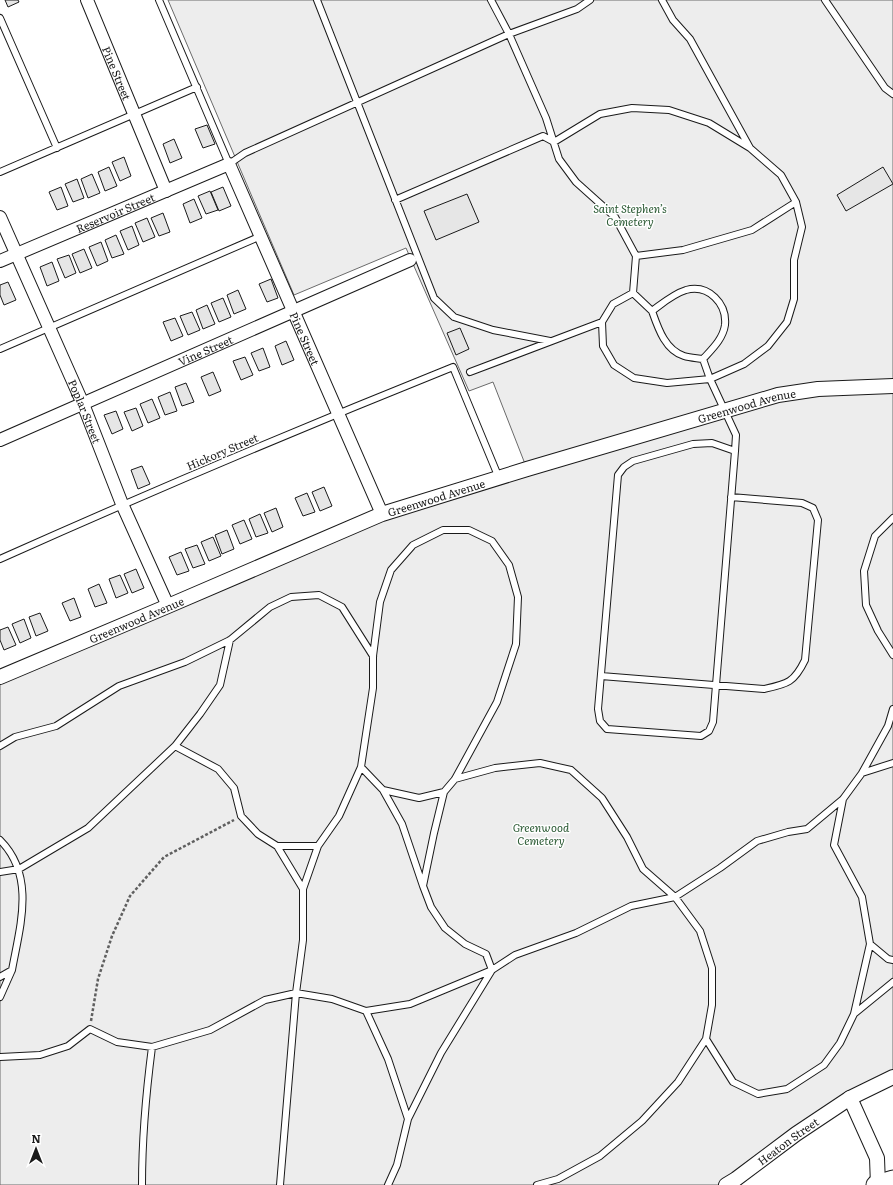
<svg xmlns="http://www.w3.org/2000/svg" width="893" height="1185" font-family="Literata,serif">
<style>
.built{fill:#ededed;stroke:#6a6a6a}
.building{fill:#e6e6e6;stroke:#1a1a1a}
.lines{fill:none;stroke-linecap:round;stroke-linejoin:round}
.service-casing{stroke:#1a1a1a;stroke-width:8}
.minor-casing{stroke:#1a1a1a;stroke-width:14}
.tertiary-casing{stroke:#1a1a1a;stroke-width:16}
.trunk-casing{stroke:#1a1a1a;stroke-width:21}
.path{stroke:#5f5f5f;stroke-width:2.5;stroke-dasharray:3 2;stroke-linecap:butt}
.service{stroke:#fff;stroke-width:6}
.minor{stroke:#fff;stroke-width:12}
.tertiary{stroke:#fff;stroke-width:14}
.trunk{stroke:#fff;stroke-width:19}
.labels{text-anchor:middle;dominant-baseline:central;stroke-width:3;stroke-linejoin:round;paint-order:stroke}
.street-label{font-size:11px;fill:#1a1a1a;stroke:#fff}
.park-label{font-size:11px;font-style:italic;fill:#2b5a34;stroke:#fff}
</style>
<rect width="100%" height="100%" fill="#fff"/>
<path class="built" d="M 168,0 L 893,0 L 893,1077 L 726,1185 L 0,1185 L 0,677 L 382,514 L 527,469 L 493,382 L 469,391 L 406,248 L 294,295 Z"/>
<path class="building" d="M 5,0 L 18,0 L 19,2 L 8,7 Z
M 207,125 L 215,144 L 203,148 L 195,129 Z
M 174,139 L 182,158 L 170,163 L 163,144 Z
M 124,157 L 131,176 L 120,181 L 112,162 Z
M 109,167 L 117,186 L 105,191 L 98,172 Z
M 883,167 L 893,184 L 846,211 L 837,195 Z
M 92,174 L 100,193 L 88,198 L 81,179 Z
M 77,179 L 84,198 L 73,202 L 65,184 Z
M 61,187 L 68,206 L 57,210 L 49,192 Z
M 223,187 L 231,206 L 219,211 L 211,192 Z
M 210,191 L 218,210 L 206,214 L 198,196 Z
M 467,194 L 479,222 L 436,240 L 424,211 Z
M 194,199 L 202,218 L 190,223 L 183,204 Z
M 163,213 L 170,232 L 159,236 L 151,218 Z
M 147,218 L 155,237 L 143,242 L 135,223 Z
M 132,226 L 139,245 L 128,250 L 120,231 Z
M 116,235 L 124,254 L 112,258 L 105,240 Z
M 101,242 L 108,261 L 97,266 L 89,247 Z
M 84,249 L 92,268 L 80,273 L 72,254 Z
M 69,255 L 76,273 L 65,278 L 57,259 Z
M 52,262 L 59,281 L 47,286 L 40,267 Z
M 271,279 L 278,298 L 267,302 L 259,284 Z
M 8,282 L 16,300 L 4,305 L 0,295 L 0,285 Z
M 238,290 L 246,309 L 234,314 L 227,295 Z
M 223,298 L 231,317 L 219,322 L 211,303 Z
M 207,305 L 215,324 L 203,329 L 196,310 Z
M 192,312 L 200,330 L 188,335 L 180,316 Z
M 175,318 L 183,336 L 171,341 L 163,322 Z
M 460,328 L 469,349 L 456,355 L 447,333 Z
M 286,341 L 294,360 L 282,365 L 275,346 Z
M 263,348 L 270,367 L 259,371 L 251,353 Z
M 245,357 L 253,375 L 241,380 L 233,361 Z
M 213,372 L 221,391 L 209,396 L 201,377 Z
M 186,383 L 194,402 L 182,406 L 175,387 Z
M 170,392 L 177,411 L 165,415 L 158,397 Z
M 152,399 L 160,418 L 148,423 L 140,404 Z
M 136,408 L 143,426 L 132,431 L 124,412 Z
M 116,411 L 123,429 L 112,434 L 104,415 Z
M 142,466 L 150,484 L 138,489 L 131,470 Z
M 324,487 L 332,506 L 320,511 L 312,492 Z
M 307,493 L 315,512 L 303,516 L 295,498 Z
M 276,508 L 283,527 L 272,532 L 264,513 Z
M 260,514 L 268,533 L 256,537 L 249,519 Z
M 244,520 L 252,539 L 240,544 L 232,525 Z
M 227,530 L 234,549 L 222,554 L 215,535 Z
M 213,537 L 221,556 L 209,561 L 201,542 Z
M 197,545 L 205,564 L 193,568 L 185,549 Z
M 181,552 L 189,571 L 177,575 L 169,557 Z
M 136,569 L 144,588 L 132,593 L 124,574 Z
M 120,575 L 128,593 L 116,598 L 109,579 Z
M 99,584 L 107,603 L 95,607 L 88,589 Z
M 74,598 L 81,617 L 70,621 L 62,603 Z
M 40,613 L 48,631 L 36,636 L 29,617 Z
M 24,619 L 31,638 L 20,643 L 12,624 Z
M 8,627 L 16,645 L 4,650 L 0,640 L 0,630 Z"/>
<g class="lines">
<g class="service-casing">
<path id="service" d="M 159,0 L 229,164 L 245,153 L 509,34 L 577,9 L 590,0
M 317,0 L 434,298 L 454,317 L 493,330 L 550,341
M 491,0 L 509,34 L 546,118 L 559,159 L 576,182 L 615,217 L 636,256
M 662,0 L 673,20 L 690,39 L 750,148 L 781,175 L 796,202
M 825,0 L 885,88 L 893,94
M 0,18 L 57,148
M 0,172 L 197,87
M 395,200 L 543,136 L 554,142 L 600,114 L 632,108 L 669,110 L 709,123 L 750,148
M 633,293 L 636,256 L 683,250 L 752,230 L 796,202 L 802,227 L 794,260 L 794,299 L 787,322 L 768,346 L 744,364 L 710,379 L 667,383 L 634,378 L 614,365 L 603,346 L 602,322 L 613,304 L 633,293 L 652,311
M 0,349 L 261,236
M 703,359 C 697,358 690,358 684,356 C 665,350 658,328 652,311 C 663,303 673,294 686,290 C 709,284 727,304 725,325 C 723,339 712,349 703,359 L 710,379 L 736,435 L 735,451 L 713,722 L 709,731 L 701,736 L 607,729 L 600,721 L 598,709 L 618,475 L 624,467 L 633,461 L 693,444 L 712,443 L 735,451
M 470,372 L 602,322
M 893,518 L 875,536 L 864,571 L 866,605 L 878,631 L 893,655
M 0,559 C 150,492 301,428 453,367 L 499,478
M 601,676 L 764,689 C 787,684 794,683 805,660 L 818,520 L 813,508 L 802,503 L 731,497
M 0,746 L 15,737 L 56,726 L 119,686 L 185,662 L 230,640 L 270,607 L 291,597 L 319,595 L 342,607 L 373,656
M 175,746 L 218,769 L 234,788 L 241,816 L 258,834 L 277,846
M 361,767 L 373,688 L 373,656 L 380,602 L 391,570 L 413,545 L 443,530 L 469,530 L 492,541 L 509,565 L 518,597 L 516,644 L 497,702 L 455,779 L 444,792
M 862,773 L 888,726 L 893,709
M 455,779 L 495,768 L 540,763 L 571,770 L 602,798 L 627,837 L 643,869 L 675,897 L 700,931 L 712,968 L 712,1005 L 706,1039 L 678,1082 L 642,1121 L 600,1156 L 558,1179 L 537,1185
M 843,799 L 834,845 L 862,897 L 870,944
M 0,840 C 36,876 20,926 12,970
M 318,846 L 303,889 L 277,846 L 318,846 L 339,816 L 361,767 L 383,790
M 0,872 L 19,869 L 88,828 L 175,746 L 200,714 L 220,685 L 230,640
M 0,977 L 12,970 L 0,997
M 366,1011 L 410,1004 L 492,970 L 486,954 L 465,944 L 445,928 L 431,907 L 423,886 L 434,833 L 444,792 L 419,798 L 383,790 L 402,824 L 423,886
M 854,1014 L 893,982
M 706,1039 L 733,1082 L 758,1094 L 787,1089 L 824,1065 L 840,1043 L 854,1014 L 870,944 L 888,959 L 893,960
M 0,1057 L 40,1055 L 68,1046 L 90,1029 L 117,1042 L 152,1047 L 210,1030 L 265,1000 L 296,993 L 332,999 L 366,1011 L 388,1059 L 408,1119
M 142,1185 C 142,1139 146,1093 152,1047
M 280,1185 L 296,993 L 303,940 L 303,889
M 388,1185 L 397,1165 L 408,1119 L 441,1053 L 492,970 L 515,955 L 576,933 L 631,906 L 675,897 L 720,868 L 757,841 L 788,832 L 807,829 L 843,799 L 862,773 L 893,763"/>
</g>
<g class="minor-casing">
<g id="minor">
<path id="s1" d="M 87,0 L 166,191"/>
<path id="s2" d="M 0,217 L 83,404 L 122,504 L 168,606"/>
<path id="s3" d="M 0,261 L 229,164 L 382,514"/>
<path id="s4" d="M 0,440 L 410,260"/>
</g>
</g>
<g class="tertiary-casing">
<g id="tertiary">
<path id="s5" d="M 0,677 L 168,606 L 382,514 L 527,469 L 778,395 L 818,389 L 893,386"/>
<path d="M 850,1098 L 877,1158 L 878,1185"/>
<path id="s6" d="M 726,1185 L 736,1179 L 796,1134 L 850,1098 L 893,1077"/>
</g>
</g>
<g class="trunk-casing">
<path id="trunk" d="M 876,1185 L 893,1180"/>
</g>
<path class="path" d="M 91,1021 L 98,979 L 112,936 L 130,896 L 164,857 L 234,820"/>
<use href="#service" class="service"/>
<use href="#minor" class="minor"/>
<use href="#tertiary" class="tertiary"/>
<use href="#trunk" class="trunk"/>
</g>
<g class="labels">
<g class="street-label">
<text stroke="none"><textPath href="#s1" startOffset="79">Pine Street</textPath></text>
<text stroke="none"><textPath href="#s3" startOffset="125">Reservoir Street</textPath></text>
<text stroke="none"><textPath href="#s3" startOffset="439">Pine Street</textPath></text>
<text stroke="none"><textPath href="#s4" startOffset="224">Vine Street</textPath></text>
<text stroke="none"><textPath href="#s5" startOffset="796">Greenwood Avenue</textPath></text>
<text stroke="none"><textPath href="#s2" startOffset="212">Poplar Street</textPath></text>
<text transform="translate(222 451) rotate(-23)">Hickory Street</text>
<text stroke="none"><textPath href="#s5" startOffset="472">Greenwood Avenue</textPath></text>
<text stroke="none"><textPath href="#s5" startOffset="148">Greenwood Avenue</textPath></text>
<text stroke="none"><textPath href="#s6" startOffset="76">Heaton Street</textPath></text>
</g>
<g class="park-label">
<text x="630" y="208">Saint Stephen’s<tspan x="630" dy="13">Cemetery</tspan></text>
<text x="541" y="827">Greenwood<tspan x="541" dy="13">Cemetery</tspan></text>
</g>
</g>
<g transform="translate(36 1149)" stroke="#ffffff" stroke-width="3" paint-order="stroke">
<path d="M0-3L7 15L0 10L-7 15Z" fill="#1a1a1a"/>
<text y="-6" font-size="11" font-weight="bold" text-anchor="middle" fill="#1a1a1a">N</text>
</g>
</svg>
